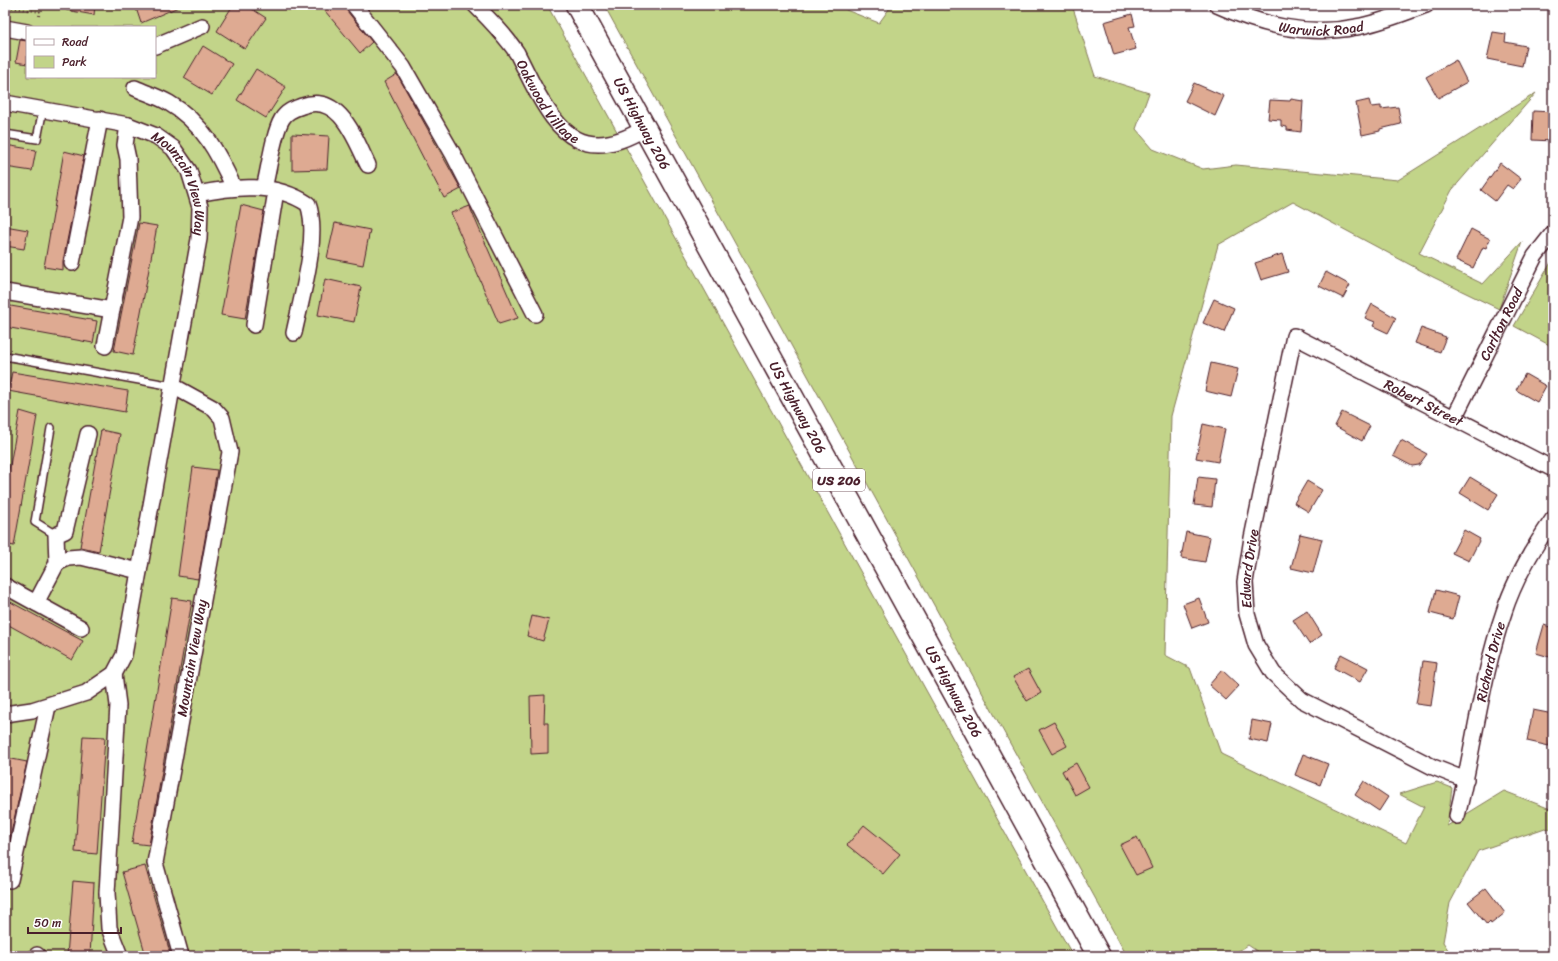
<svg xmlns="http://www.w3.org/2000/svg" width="1558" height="961" font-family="Sriracha,sans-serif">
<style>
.green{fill:#c2d489;stroke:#867a5a;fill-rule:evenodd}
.building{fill:#deaa92;stroke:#4a1f2b}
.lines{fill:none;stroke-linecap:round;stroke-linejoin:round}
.lane-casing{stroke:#4a1f2b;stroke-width:10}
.street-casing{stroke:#4a1f2b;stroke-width:18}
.highway-casing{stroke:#4a1f2b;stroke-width:25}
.path{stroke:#4a1f2b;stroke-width:2;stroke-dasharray:1 3;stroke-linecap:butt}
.lane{stroke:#fff;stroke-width:7}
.street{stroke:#fff;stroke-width:15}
.highway{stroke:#fff;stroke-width:22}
.labels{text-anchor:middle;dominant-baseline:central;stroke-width:4;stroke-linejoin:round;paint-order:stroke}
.shield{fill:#fff;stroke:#80626b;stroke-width:1}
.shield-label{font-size:13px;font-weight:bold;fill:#4a1f2b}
.street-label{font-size:14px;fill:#4a1f2b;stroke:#fff}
</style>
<rect width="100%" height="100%" fill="#fff"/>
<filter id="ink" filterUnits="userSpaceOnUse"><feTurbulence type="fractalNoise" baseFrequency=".025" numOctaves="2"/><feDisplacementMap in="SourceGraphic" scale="8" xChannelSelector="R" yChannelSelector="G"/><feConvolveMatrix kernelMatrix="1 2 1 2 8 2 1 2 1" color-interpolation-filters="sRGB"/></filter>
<g filter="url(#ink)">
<path class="green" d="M 5,5 L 547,5 L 1073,956 L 5,956 ZM 27,27 L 155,27 L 155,77 L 27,77 Z
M 604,5 L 845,5 L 846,10 L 879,23 L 892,5 L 1072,5 L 1095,76 L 1149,93 L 1136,129 L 1153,149 L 1203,169 L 1236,165 L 1398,180 L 1536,93 L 1452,190 L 1419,253 L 1483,284 L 1522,242 L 1499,309 L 1433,277 L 1293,202 L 1218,245 L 1171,416 L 1165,655 L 1190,668 L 1221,754 L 1406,843 L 1424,807 L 1399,794 L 1437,782 L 1452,788 L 1447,826 L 1504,791 L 1553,810 L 1553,830 L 1545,828 L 1478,851 L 1450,903 L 1443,942 L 1452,956 L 1264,956 L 1248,945 L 1231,956 L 1127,956 Z
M 1553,259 L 1553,347 L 1514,326 Z"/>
<path class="building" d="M 66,5 L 95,5 L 94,15 L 66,10 Z
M 135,5 L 183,5 L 141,23 Z
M 233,5 L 246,5 L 266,18 L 245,49 L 217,31 Z
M 320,5 L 345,5 L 347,11 L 372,42 L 360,53 Z
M 1132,14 L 1135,26 L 1129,27 L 1136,49 L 1114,55 L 1104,22 Z
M 1493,32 L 1506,34 L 1505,42 L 1526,46 L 1522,66 L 1487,59 Z
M 20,40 L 27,41 L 27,64 L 16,62 Z
M 203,46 L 232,64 L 212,95 L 184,78 Z
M 1456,60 L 1467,82 L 1438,98 L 1426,77 Z
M 256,69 L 286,87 L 266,118 L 237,100 Z
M 397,74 L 461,189 L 444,198 L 384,82 Z
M 1194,83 L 1224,96 L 1215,116 L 1185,101 Z
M 1291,99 L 1303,101 L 1301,132 L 1287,130 L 1287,127 L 1281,126 L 1281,120 L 1268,119 L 1270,100 L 1290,101 Z
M 1369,100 L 1371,107 L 1381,106 L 1381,109 L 1398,107 L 1401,124 L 1380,129 L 1380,131 L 1362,135 L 1356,103 Z
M 1533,111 L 1553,112 L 1553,141 L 1532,140 Z
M 292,134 L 329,136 L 327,169 L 292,170 Z
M 5,145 L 36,150 L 32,171 L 5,167 Z
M 64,151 L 84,156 L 63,261 L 63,270 L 44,267 Z
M 1500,163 L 1521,179 L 1513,189 L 1507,185 L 1495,201 L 1481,190 Z
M 241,205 L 264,211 L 245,319 L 221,315 Z
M 470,206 L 471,210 L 518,318 L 499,324 L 451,213 Z
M 139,223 L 157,226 L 133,355 L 114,351 Z
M 335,223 L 370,230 L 363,265 L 327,258 Z
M 5,226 L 28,230 L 24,249 L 5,246 Z
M 1471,229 L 1490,239 L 1486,248 L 1483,247 L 1473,268 L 1456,260 Z
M 1282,254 L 1288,272 L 1261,280 L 1255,263 Z
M 1326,272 L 1350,285 L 1343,298 L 1319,286 Z
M 325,279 L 361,287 L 354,322 L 318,315 Z
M 1214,299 L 1234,308 L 1224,332 L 1203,323 Z
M 1372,304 L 1396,318 L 1388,333 L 1373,326 L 1375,322 L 1365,318 Z
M 5,305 L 97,321 L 93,343 L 5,327 Z
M 1421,328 L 1446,337 L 1440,352 L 1415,343 Z
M 1211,363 L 1238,369 L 1231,397 L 1205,391 Z
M 12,372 L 128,391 L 125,412 L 8,391 Z
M 1525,374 L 1546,386 L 1537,402 L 1516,390 Z
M 20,411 L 37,416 L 14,546 L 5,544 L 5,492 Z
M 1342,412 L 1370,426 L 1362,441 L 1335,426 Z
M 1203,424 L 1225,429 L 1218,462 L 1196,458 Z
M 101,430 L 120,434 L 99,551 L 80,547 Z
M 1401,440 L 1427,454 L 1419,465 L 1412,466 L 1393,456 Z
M 193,467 L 217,470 L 198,579 L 178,576 Z
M 1198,477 L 1215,479 L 1212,507 L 1194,505 Z
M 1470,477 L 1498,494 L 1488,510 L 1460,493 Z
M 1307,481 L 1322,490 L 1309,512 L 1294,503 Z
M 1464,530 L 1480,539 L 1469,561 L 1452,553 Z
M 1186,532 L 1210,537 L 1205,562 L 1181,558 Z
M 1300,534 L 1322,539 L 1313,573 L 1291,568 Z
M 1436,590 L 1459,596 L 1453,619 L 1430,613 Z
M 172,598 L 192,601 L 149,845 L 132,843 Z
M 1199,598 L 1208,622 L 1192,628 L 1183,604 Z
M 5,599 L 83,641 L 72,660 L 5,623 Z
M 1307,611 L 1322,635 L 1309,644 L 1293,620 Z
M 532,616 L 549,620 L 543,641 L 527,636 Z
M 1544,625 L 1553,628 L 1553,658 L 1536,653 Z
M 1341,654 L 1368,668 L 1360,682 L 1334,668 Z
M 1423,661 L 1437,663 L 1431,706 L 1416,704 Z
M 1028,669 L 1041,693 L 1027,701 L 1013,677 Z
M 1222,670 L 1239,686 L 1226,700 L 1209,685 Z
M 545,695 L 544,723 L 548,723 L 548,753 L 531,754 L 530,696 Z
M 1533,710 L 1553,714 L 1553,734 L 1552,733 L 1549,746 L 1527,741 Z
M 1252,720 L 1272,724 L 1268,743 L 1249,739 Z
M 1054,722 L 1067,746 L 1052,754 L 1039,730 Z
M 83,736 L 105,737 L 97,854 L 75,852 Z
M 1303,754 L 1328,764 L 1320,785 L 1295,775 Z
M 7,758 L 27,762 L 8,846 L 5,846 L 5,769 Z
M 1076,763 L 1089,787 L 1075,795 L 1062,771 Z
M 1364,781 L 1388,797 L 1379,811 L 1355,795 Z
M 864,825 L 900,854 L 883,874 L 847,845 Z
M 1137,837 L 1152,868 L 1136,875 L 1120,845 Z
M 145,866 L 171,956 L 146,956 L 122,872 Z
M 73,881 L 94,883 L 90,956 L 67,956 Z
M 1486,888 L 1505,913 L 1491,924 L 1490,922 L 1487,925 L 1468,902 Z"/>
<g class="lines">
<g class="lane-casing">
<path id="lane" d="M 5,134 L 37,139 L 43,109
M 5,356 L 173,386
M 51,428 L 35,522 L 56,535"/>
</g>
<g class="street-casing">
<g id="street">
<path d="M 354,5 L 403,67 L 453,154 L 535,314"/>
<path id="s1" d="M 475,5 C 490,20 505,35 517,53 C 522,63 527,73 532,83 C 559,136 586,164 645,128"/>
<path id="s2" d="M 1217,5 C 1261,25 1307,37 1356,27 C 1380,23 1403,13 1426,5"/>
<path d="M 5,28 L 27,32"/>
<path d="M 155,46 L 202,26"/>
<path d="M 135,88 C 146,93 159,97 169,103 C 202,122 219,154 234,188"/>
<path id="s3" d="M 5,103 L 128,125 L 156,136 L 173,148 L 189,171 L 200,207 L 199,239 L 124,655 L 114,674 L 86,693 L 32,710 L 5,714"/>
<path d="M 264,188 C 269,170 273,134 282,119 C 287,111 294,109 302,106 C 340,92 355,139 368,165"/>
<path d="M 197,194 C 235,186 274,182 308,204 C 320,236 301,299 294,333"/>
<path d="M 72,263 L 100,119"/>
<path d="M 5,292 L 112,310"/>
<path d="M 254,325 L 276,191"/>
<path d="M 105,346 L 130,217 L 128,159 L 125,145 L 128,125"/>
<path d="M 173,386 L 213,408 L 222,418 L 230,452 L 155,863 L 181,956"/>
<path id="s4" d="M 1454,418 L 1535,256 L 1553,233"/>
<path d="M 57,563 L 68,558 L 81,557 L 139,571"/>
<path d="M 5,586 L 81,628"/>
<path d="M 36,603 L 57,563 L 56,535 L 65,531 L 88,434"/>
<path d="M 114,674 L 118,705 L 107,893 L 109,928 L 120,956"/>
<path id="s5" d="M 1466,780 L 1433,767 L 1302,700 L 1273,673 L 1256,645 L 1247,614 L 1245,582 L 1252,538 L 1294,336 L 1553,469"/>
<path id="s6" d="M 1457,816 C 1474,749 1481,678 1504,612 C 1515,578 1533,548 1553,519"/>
<path d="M 10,880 L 48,706"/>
<path d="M 37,955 L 38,956"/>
</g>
</g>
<g class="highway-casing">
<g id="highway">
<path id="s7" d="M 577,5 L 1099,956"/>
</g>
</g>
<path class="path" d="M 8,7 L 40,12
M 249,7 L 250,5
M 7,12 L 8,5
M 39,16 L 41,5"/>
<use href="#lane" class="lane"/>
<use href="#street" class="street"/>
<use href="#highway" class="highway"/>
</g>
</g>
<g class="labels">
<rect class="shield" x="813" y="469" width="52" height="22" rx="3"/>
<g class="shield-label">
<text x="839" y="480">US 206</text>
</g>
<g class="street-label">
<text stroke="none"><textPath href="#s2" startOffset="108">Warwick Road</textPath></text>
<text stroke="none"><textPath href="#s1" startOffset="122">Oakwood Village</textPath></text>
<text stroke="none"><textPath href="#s7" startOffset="135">US Highway 206</textPath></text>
<text stroke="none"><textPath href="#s3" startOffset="211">Mountain View Way</textPath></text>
<text stroke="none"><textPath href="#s4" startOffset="105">Carlton Road</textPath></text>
<text stroke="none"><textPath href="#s5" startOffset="716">Robert Street</textPath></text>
<text stroke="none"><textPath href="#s7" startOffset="459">US Highway 206</textPath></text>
<text stroke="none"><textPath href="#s5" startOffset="333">Edward Drive</textPath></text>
<text transform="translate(192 658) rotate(-80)">Mountain View Way</text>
<text stroke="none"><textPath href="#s6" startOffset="158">Richard Drive</textPath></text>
<text stroke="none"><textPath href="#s7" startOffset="783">US Highway 206</textPath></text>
</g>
</g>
<rect width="1558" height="961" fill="none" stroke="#fff" stroke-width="20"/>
<rect x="10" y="10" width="1538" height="941" fill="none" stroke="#4a1f2b" stroke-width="1.5" filter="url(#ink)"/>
<rect x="26" y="26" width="130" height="52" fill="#ffffff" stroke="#b7a5aa"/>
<rect x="34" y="39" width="20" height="6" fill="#ffffff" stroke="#b7a5aa"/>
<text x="62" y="46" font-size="12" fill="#4a1f2b">Road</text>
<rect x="34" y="56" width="20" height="12" fill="#c2d489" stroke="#b7a5aa"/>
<text x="62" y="66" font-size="12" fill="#4a1f2b">Park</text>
<path d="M28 927v6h93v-6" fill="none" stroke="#4a1f2b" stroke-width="2"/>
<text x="34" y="927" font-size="12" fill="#4a1f2b" stroke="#ffffff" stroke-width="3" paint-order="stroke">50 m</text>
</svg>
